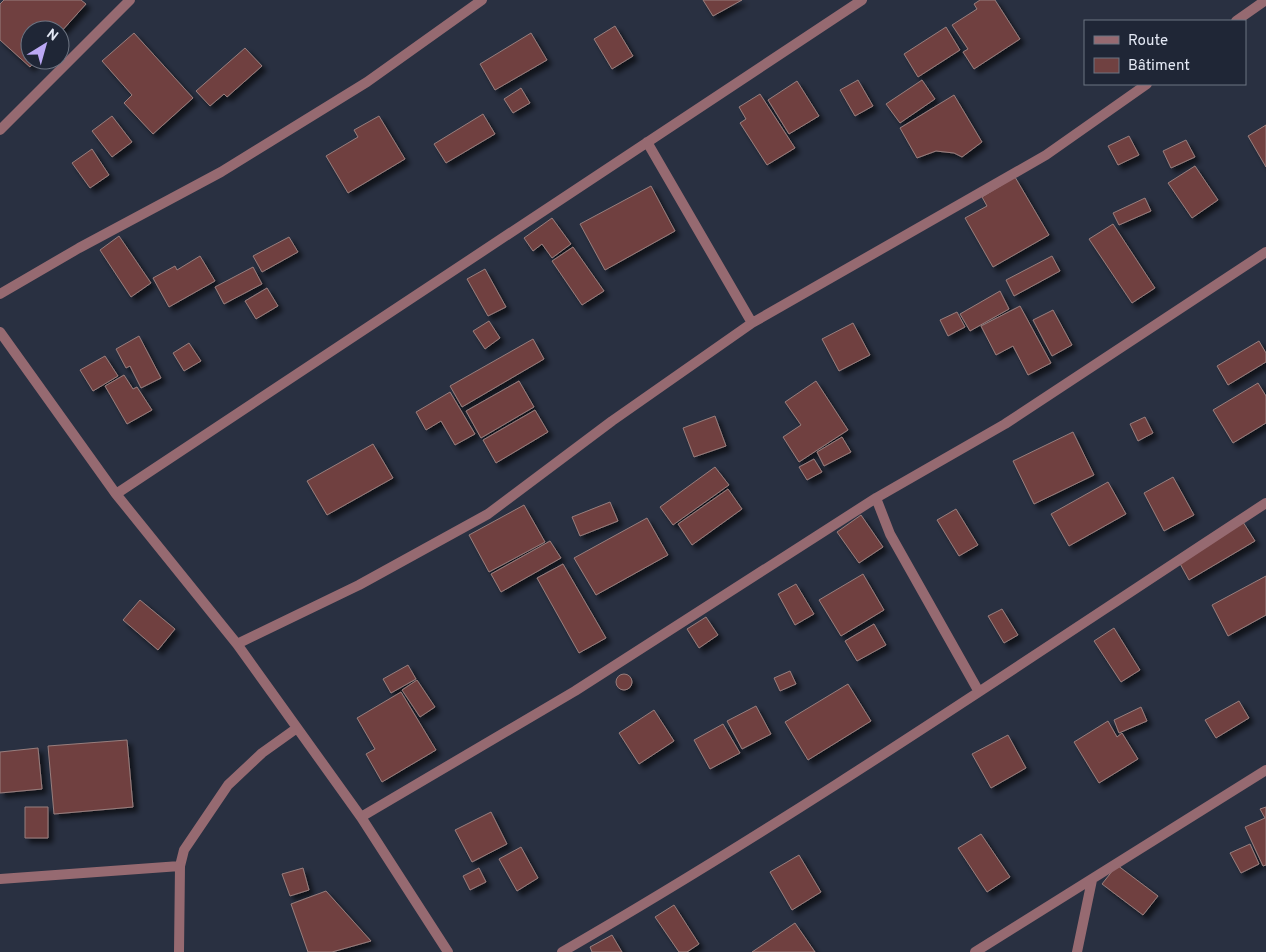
<svg xmlns="http://www.w3.org/2000/svg" width="1266" height="952" font-family="Overpass,sans-serif">
<style>
.building{fill:#704141;stroke:#987e7d;filter:url(#shadow)}
.lines{fill:none;stroke-linecap:round;stroke-linejoin:round}
.street{stroke:#966a71;stroke-width:10}
</style>
<defs>
<filter id="shadow"><feDropShadow dx="4.5" dy="4.5" stdDeviation="2.5" flood-color="#0009"/></filter>
</defs>
<rect width="100%" height="100%" fill="#293041"/>
<path class="building" d="M 4,0 L 81,0 L 86,4 L 60,33 L 60,30 L 30,30 L 30,60 L 36,60 L 30,67 L 0,40 L 0,4 Z
M 703,0 L 742,0 L 713,16 Z
M 980,0 L 995,0 L 1020,39 L 974,69 L 963,52 L 968,49 L 952,25 L 977,9 L 974,4 Z
M 615,26 L 633,56 L 612,69 L 594,39 Z
M 946,27 L 960,50 L 918,77 L 904,54 Z
M 134,33 L 193,98 L 153,134 L 124,103 L 132,95 L 102,61 Z
M 531,33 L 547,60 L 495,90 L 480,64 Z
M 245,48 L 262,66 L 227,97 L 224,94 L 210,106 L 196,91 Z
M 858,80 L 873,106 L 855,116 L 840,90 Z
M 922,80 L 935,99 L 900,123 L 886,104 Z
M 797,81 L 819,116 L 789,134 L 768,100 Z
M 521,88 L 530,103 L 513,113 L 504,99 Z
M 760,94 L 795,148 L 767,165 L 740,123 L 746,119 L 739,107 Z
M 954,95 L 982,142 L 962,157 L 954,153 L 936,151 L 917,158 L 900,128 Z
M 483,114 L 495,134 L 446,163 L 434,144 Z
M 112,116 L 132,142 L 112,157 L 92,131 Z
M 379,116 L 405,159 L 348,193 L 326,156 L 358,137 L 354,130 Z
M 1266,125 L 1266,167 L 1248,136 Z
M 1129,136 L 1139,155 L 1118,165 L 1108,146 Z
M 1186,140 L 1195,157 L 1171,168 L 1163,151 Z
M 92,149 L 109,175 L 90,188 L 72,163 Z
M 1195,166 L 1218,200 L 1192,218 L 1168,183 Z
M 1015,177 L 1049,235 L 993,267 L 965,218 L 987,206 L 982,197 Z
M 651,186 L 675,231 L 605,270 L 580,224 Z
M 1145,198 L 1151,211 L 1119,225 L 1113,213 Z
M 552,218 L 571,244 L 552,258 L 542,244 L 533,251 L 524,238 Z
M 1113,224 L 1155,288 L 1132,303 L 1089,239 Z
M 119,236 L 151,283 L 131,297 L 100,250 Z
M 289,237 L 298,252 L 262,272 L 253,256 Z
M 573,247 L 604,291 L 582,305 L 552,261 Z
M 200,256 L 215,281 L 169,307 L 153,278 L 175,266 L 177,270 Z
M 1052,256 L 1060,271 L 1014,296 L 1006,280 Z
M 253,267 L 262,284 L 224,304 L 215,287 Z
M 485,269 L 506,307 L 488,316 L 467,279 Z
M 267,288 L 278,306 L 256,319 L 245,301 Z
M 1000,291 L 1009,309 L 970,331 L 960,314 Z
M 1020,306 L 1051,363 L 1028,375 L 1013,346 L 996,355 L 981,326 Z
M 1053,310 L 1072,345 L 1052,356 L 1033,320 Z
M 957,312 L 965,327 L 948,336 L 940,320 Z
M 489,321 L 500,338 L 485,349 L 473,331 Z
M 853,323 L 870,355 L 839,371 L 822,339 Z
M 139,336 L 161,378 L 141,388 L 130,366 L 126,368 L 116,349 Z
M 533,339 L 544,359 L 462,407 L 450,386 Z
M 1259,341 L 1266,353 L 1266,362 L 1228,385 L 1217,366 Z
M 189,343 L 201,361 L 184,371 L 173,353 Z
M 105,356 L 118,376 L 93,391 L 80,370 Z
M 124,375 L 133,389 L 137,387 L 152,410 L 127,424 L 105,386 Z
M 519,381 L 534,407 L 481,438 L 466,411 Z
M 816,381 L 848,430 L 799,462 L 783,437 L 801,425 L 785,402 Z
M 1258,383 L 1266,396 L 1266,423 L 1233,443 L 1213,410 Z
M 450,392 L 475,434 L 455,445 L 441,421 L 426,430 L 416,412 Z
M 535,410 L 548,432 L 496,463 L 483,440 Z
M 715,416 L 726,446 L 694,457 L 683,428 Z
M 1145,417 L 1153,433 L 1138,441 L 1130,424 Z
M 1073,432 L 1094,475 L 1034,504 L 1013,461 Z
M 842,437 L 851,452 L 824,466 L 817,452 Z
M 373,444 L 393,478 L 327,515 L 307,481 Z
M 814,459 L 822,472 L 807,480 L 799,467 Z
M 715,467 L 729,485 L 673,525 L 660,507 Z
M 1173,477 L 1194,515 L 1164,531 L 1144,493 Z
M 1108,482 L 1126,514 L 1069,546 L 1051,514 Z
M 728,489 L 742,509 L 692,545 L 678,524 Z
M 610,502 L 618,521 L 580,536 L 572,517 Z
M 524,505 L 545,542 L 489,572 L 469,535 Z
M 956,509 L 978,545 L 959,556 L 937,520 Z
M 861,515 L 883,547 L 859,563 L 837,532 Z
M 647,518 L 668,555 L 596,595 L 574,558 Z
M 1243,522 L 1255,541 L 1189,580 L 1178,560 Z
M 550,541 L 561,558 L 501,592 L 491,574 Z
M 563,564 L 606,638 L 579,653 L 537,578 Z
M 863,574 L 884,610 L 841,636 L 819,600 Z
M 1266,576 L 1266,615 L 1228,636 L 1212,605 Z
M 796,584 L 814,614 L 795,625 L 778,594 Z
M 140,600 L 175,629 L 158,650 L 123,620 Z
M 1002,609 L 1018,635 L 1004,643 L 988,616 Z
M 706,617 L 718,635 L 699,648 L 687,629 Z
M 874,624 L 886,645 L 857,661 L 845,641 Z
M 1114,628 L 1140,670 L 1121,682 L 1094,641 Z
M 408,665 L 416,679 L 391,693 L 383,679 Z
M 790,671 L 796,684 L 780,691 L 774,678 Z
M616 682a8 8 0 1 1 16 0a8 8 0 1 1-16 0Z
M 417,680 L 435,707 L 420,717 L 402,690 Z
M 848,684 L 871,721 L 808,760 L 785,722 Z
M 401,692 L 436,750 L 382,782 L 366,754 L 375,749 L 357,718 Z
M 1239,701 L 1249,718 L 1216,738 L 1205,720 Z
M 756,706 L 771,734 L 742,749 L 727,721 Z
M 1141,707 L 1147,721 L 1119,733 L 1114,720 Z
M 654,710 L 674,741 L 639,764 L 619,733 Z
M 1108,721 L 1117,737 L 1122,733 L 1138,759 L 1099,783 L 1074,742 Z
M 723,724 L 740,753 L 710,769 L 694,740 Z
M 1008,735 L 1026,768 L 991,788 L 972,754 Z
M 127,740 L 133,807 L 54,814 L 48,746 Z
M 38,748 L 42,789 L 0,793 L 0,752 Z
M 25,807 L 48,807 L 48,838 L 25,838 Z
M 1266,807 L 1266,865 L 1263,866 L 1245,827 L 1265,818 L 1260,809 Z
M 491,812 L 507,844 L 472,862 L 455,830 Z
M 981,834 L 1010,877 L 987,892 L 958,848 Z
M 1250,844 L 1259,864 L 1241,873 L 1230,853 Z
M 521,847 L 538,878 L 517,891 L 499,859 Z
M 799,855 L 821,892 L 792,910 L 770,872 Z
M 1117,865 L 1158,896 L 1143,915 L 1102,884 Z
M 303,868 L 309,890 L 290,896 L 282,874 Z
M 479,868 L 486,882 L 470,890 L 463,876 Z
M 326,891 L 371,941 L 332,952 L 308,952 L 291,904 Z
M 674,905 L 699,944 L 687,952 L 679,952 L 655,917 Z
M 795,923 L 815,952 L 752,952 Z
M 612,935 L 622,952 L 592,952 L 590,947 Z"/>
<g class="lines">
<path class="street" d="M 1236,21 L 1266,0
M 0,130 L 130,0
M 647,142 L 752,323
M 0,294 L 79,248 L 221,172 L 367,82 L 482,0
M 0,332 L 116,494 L 237,644 L 361,817 L 448,952
M 116,494 L 862,0
M 876,498 L 890,534 L 979,692
M 237,644 L 359,585 L 488,514 L 612,421 L 752,323 L 1046,155 L 1147,84
M 361,817 L 575,691 L 876,498 L 1005,424 L 1266,252
M 0,879 L 180,866
M 179,952 L 180,866 L 184,850 L 228,785 L 262,753 L 297,728
M 562,952 C 803,813 1033,655 1266,503
M 975,952 L 1266,770
M 1077,952 L 1092,880"/>
</g>
<rect x="1084" y="20" width="162" height="65" fill="#1f2636" stroke="#6d7482"/>
<rect x="1094" y="36" width="25" height="8" fill="#966a71" stroke="#6d7482"/>
<text x="1128" y="45" font-size="15" fill="#e3e8f4">Route</text>
<rect x="1094" y="58" width="25" height="15" fill="#704141" stroke="#6d7482"/>
<text x="1128" y="70" font-size="15" fill="#e3e8f4">Bâtiment</text>
<g transform="translate(45 45) rotate(37)"><circle r="24" fill="#1f2636" stroke="#6d7482"/>
<path d="M0-4L9 19L0 12L-9 19Z" fill="#bca9f5"/>
<text y="-8" font-size="14" font-weight="bold" text-anchor="middle" fill="#e3e8f4">N</text>
</g>
</svg>
